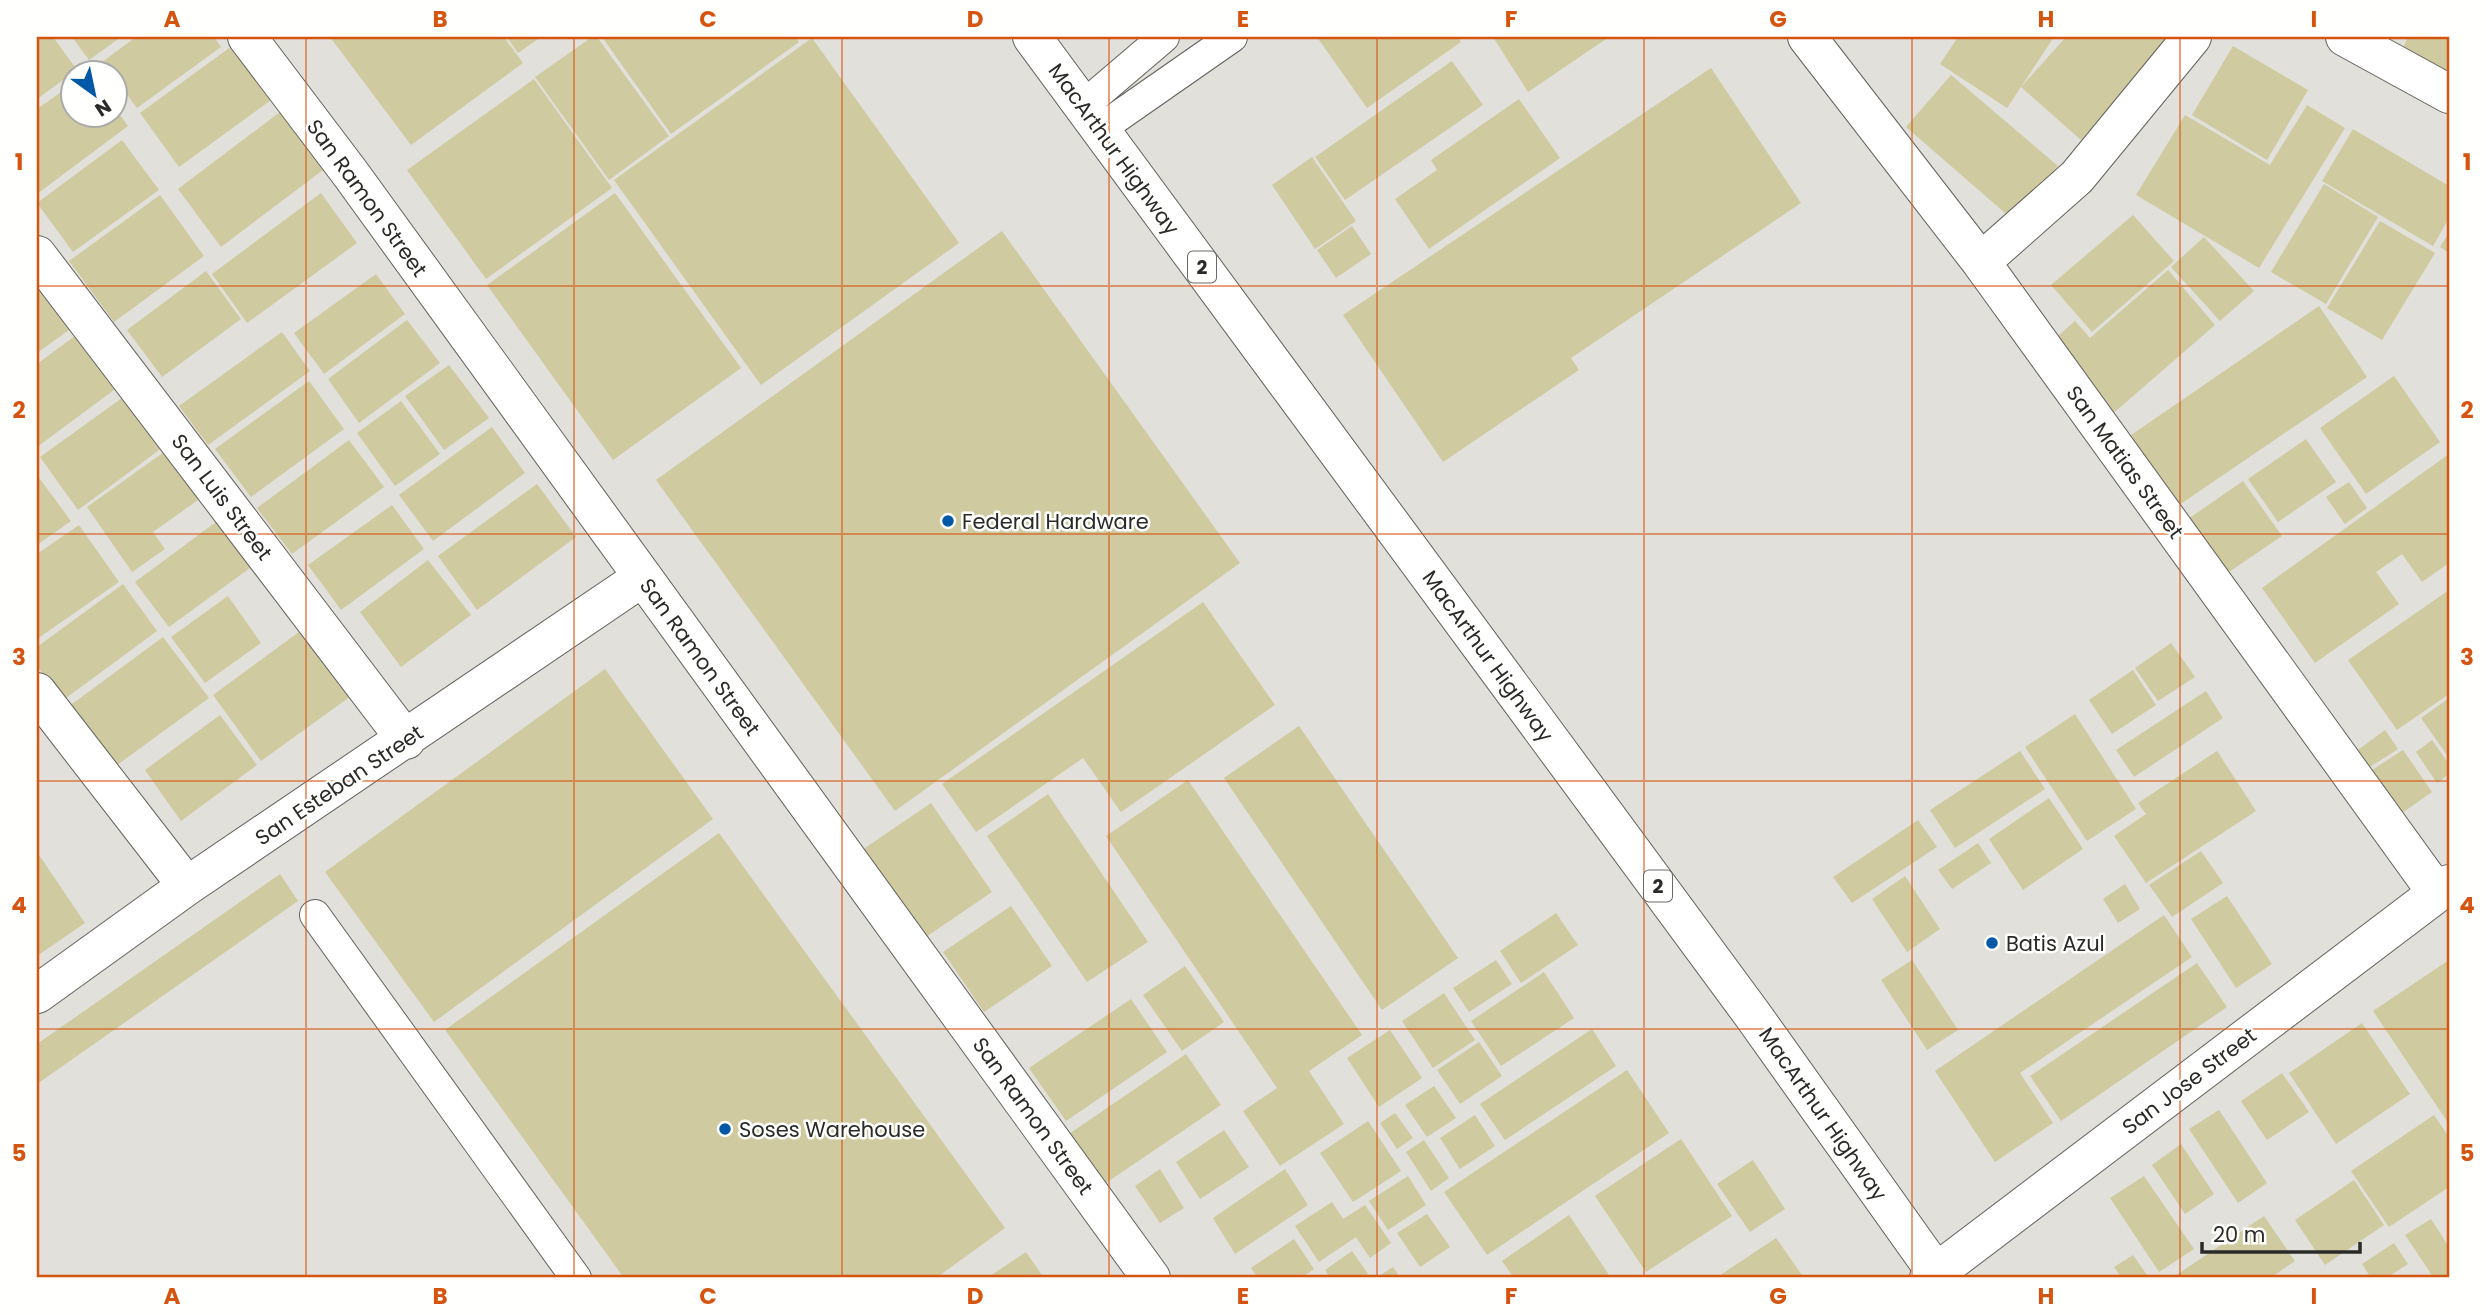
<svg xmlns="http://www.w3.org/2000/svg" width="2486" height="1315" font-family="Poppins,sans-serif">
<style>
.building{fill:#cfcaa0}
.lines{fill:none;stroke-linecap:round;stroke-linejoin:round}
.lane-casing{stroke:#62615c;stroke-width:32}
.street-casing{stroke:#62615c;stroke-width:40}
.highway-casing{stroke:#62615c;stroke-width:40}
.lane{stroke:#fff;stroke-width:30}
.street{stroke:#fff;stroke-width:38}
.highway{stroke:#fff;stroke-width:38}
.grid{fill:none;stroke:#d5540f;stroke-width:2;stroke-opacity:0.55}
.poi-dot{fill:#0058a6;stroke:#fffffe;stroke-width:2.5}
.labels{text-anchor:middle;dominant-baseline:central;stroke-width:5;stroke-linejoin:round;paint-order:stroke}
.shield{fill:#fffffe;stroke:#6a6a68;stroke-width:2}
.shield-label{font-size:19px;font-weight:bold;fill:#2a2a28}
.street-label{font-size:21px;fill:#2a2a28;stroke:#fffffe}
.poi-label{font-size:21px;fill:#2a2a28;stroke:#fffffe;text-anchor:start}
.neatline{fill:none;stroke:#d5540f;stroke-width:2.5}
.grid-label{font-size:23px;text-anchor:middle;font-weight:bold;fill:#d5540f}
</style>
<rect width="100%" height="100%" fill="#e1e0da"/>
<path class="building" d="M 37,37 L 53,37 L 77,70 L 37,99 Z
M 72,37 L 121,37 L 89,60 Z
M 136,37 L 214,37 L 221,47 L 137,108 L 116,80 L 116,74 L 111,74 L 102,62 Z
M 330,37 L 504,37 L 523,63 L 411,145 Z
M 507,37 L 541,37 L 518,53 Z
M 592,37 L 597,37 L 669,136 L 609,180 L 535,77 Z
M 602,37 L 795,37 L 799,42 L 671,134 Z
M 1317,37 L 1458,37 L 1461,42 L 1367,108 Z
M 1493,37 L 1609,37 L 1528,92 Z
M 1958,37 L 2054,37 L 2007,108 L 1940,64 Z
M 2066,37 L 2172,37 L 2081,140 L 2021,87 Z
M 2408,37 L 2449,37 L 2449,77 L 2400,54 Z
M 812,38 L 959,243 L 761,385 L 614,180 Z
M 232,46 L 271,100 L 179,167 L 140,113 Z
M 2233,46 L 2308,90 L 2267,160 L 2192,115 Z
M 1452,61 L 1483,105 L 1345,200 L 1315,157 Z
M 1711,68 L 1801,203 L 1571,358 L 1579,370 L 1443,462 L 1343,315 Z
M 1951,75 L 2058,166 L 2012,219 L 1906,127 Z
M 534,79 L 612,188 L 486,279 L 407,170 Z
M 74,83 L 74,116 L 116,116 L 116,109 L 128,126 L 37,194 L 37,109 Z
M 1519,99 L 1560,158 L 1429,249 L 1395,199 L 1437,170 L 1431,160 Z
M 2307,105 L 2345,128 L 2259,268 L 2136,195 L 2185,115 L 2270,165 Z
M 280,112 L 323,170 L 221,247 L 178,189 Z
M 2353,129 L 2449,186 L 2449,218 L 2433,246 L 2322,181 Z
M 122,140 L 159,190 L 73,252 L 37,203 Z
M 1312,157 L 1356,221 L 1315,249 L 1272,185 Z
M 2324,184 L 2378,217 L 2326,304 L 2271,272 Z
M 321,193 L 357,243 L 247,323 L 212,274 Z
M 615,193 L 741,368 L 613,460 L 487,285 Z
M 160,195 L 204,256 L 114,322 L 69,261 Z
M 2133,215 L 2174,261 L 2092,332 L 2051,285 Z
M 2380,221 L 2435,253 L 2382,340 L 2327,308 Z
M 1352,226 L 1371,254 L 1336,278 L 1317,250 Z
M 1002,231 L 1240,563 L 895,811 L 656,480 Z
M 2449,233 L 2449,253 L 2440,247 Z
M 2204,237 L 2254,291 L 2220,321 L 2171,267 Z
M 2168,270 L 2215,325 L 2110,416 L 2048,345 L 2075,321 L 2090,338 Z
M 206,271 L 241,319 L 162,377 L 127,330 Z
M 376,274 L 405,314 L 324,374 L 294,333 Z
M 37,284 L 69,330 L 37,353 Z
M 2319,306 L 2367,377 L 2166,514 L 2118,444 Z
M 407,320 L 440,363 L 359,423 L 328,379 Z
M 282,332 L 310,371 L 208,445 L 179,406 Z
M 79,333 L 118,387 L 37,447 L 37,364 Z
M 449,365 L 489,418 L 444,450 L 405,396 Z
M 2394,376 L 2440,442 L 2366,494 L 2320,428 Z
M 309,381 L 344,429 L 251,497 L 215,449 Z
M 129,393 L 166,445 L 78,510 L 40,457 Z
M 401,401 L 440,454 L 395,486 L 357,433 Z
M 492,427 L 525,473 L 433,541 L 399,495 Z
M 2306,439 L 2336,482 L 2278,522 L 2248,479 Z
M 349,440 L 384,487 L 292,554 L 257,508 Z
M 171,447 L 205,495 L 153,532 L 165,549 L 132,572 L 87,507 Z
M 2449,454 L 2449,563 L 2422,582 L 2402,554 L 2376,572 L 2399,604 L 2315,663 L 2262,588 Z
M 37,475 L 71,521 L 37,545 Z
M 2243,481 L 2282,536 L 2226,574 L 2188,519 Z
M 2349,482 L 2367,508 L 2345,524 L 2326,497 Z
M 537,484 L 576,537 L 477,610 L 438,556 Z
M 392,505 L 424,549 L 341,610 L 308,565 Z
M 220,519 L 254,565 L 169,627 L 135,582 Z
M 79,525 L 119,582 L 37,639 L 37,554 Z
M 428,560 L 471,615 L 401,667 L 360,612 Z
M 123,584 L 157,631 L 62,701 L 37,666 L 37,647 Z
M 2449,590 L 2449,694 L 2397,730 L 2348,660 Z
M 228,596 L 261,643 L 205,683 L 171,637 Z
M 1203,602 L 1275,705 L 1121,812 L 1083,758 L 976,832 L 942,784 Z
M 303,629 L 351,696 L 261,761 L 213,695 Z
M 163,637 L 209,698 L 113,768 L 68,707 Z
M 2171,643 L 2195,677 L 2158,701 L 2135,668 Z
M 605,669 L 713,819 L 434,1022 L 325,872 Z
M 2133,670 L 2156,705 L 2112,734 L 2089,700 Z
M 2206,691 L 2223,718 L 2134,777 L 2116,750 Z
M 2449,698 L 2449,758 L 2421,718 Z
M 2075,714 L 2136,809 L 2087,841 L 2025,747 Z
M 220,715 L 257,765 L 181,821 L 145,770 Z
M 1299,726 L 1458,958 L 1382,1010 L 1224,778 Z
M 2385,730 L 2398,749 L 2370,767 L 2358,750 Z
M 2432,740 L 2449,764 L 2449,774 L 2437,783 L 2416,752 Z
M 2403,750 L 2432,792 L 2402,813 L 2372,770 Z
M 2020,751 L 2045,789 L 1955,848 L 1930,810 Z
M 2217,751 L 2256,811 L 2146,883 L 2114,836 L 2146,814 L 2138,803 Z
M 1188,780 L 1362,1035 L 1309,1071 L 1344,1124 L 1280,1166 L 1243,1111 L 1277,1088 L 1106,836 Z
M 1048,794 L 1148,942 L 1087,982 L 987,836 Z
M 2049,798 L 2083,849 L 2023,890 L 1989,839 Z
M 931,803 L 992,892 L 923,939 L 862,850 Z
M 1918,820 L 1937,847 L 1852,903 L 1833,877 Z
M 719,833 L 1005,1228 L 936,1278 L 624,1278 L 445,1030 Z
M 1978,843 L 1991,863 L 1952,889 L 1938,870 Z
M 2201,851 L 2223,883 L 2172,917 L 2149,885 Z
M 37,852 L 85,923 L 37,956 Z
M 280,874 L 298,901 L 37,1084 L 37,1044 Z
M 1905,876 L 1940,929 L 1907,952 L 1872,899 Z
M 2125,884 L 2140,909 L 2118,923 L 2103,899 Z
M 2227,896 L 2272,964 L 2236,988 L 2191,919 Z
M 1011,906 L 1052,966 L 984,1012 L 943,952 Z
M 1556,913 L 1578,945 L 1521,983 L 1500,951 Z
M 2164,915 L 2192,957 L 2020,1073 L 2053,1123 L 1995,1162 L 1935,1071 Z
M 1496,960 L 1512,984 L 1469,1012 L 1453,988 Z
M 1912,960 L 1958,1030 L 1927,1050 L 1881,980 Z
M 2449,960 L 2449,1124 L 2373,1011 Z
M 2197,963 L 2227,1007 L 2061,1121 L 2030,1076 Z
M 1185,966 L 1224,1022 L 1182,1051 L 1143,995 Z
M 1544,972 L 1574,1018 L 1501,1066 L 1471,1021 Z
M 1444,993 L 1475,1040 L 1433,1068 L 1402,1021 Z
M 1131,999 L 1167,1052 L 1066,1121 L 1029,1068 Z
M 2362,1023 L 2410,1094 L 2336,1144 L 2289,1073 Z
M 1592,1029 L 1616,1066 L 1505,1140 L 1480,1104 Z
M 1390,1030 L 1422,1078 L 1379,1107 L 1347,1058 Z
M 1479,1042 L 1502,1076 L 1460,1104 L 1437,1070 Z
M 1186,1054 L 1221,1105 L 1103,1185 L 1069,1134 Z
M 1627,1070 L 1669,1133 L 1487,1255 L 1444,1192 Z
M 2282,1073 L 2309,1112 L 2267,1140 L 2241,1101 Z
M 1434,1086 L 1456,1118 L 1427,1137 L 1405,1105 Z
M 2219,1110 L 2267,1183 L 2238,1203 L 2189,1129 Z
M 1395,1113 L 1413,1138 L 1397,1149 L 1380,1123 Z
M 1475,1115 L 1495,1146 L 1460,1169 L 1440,1138 Z
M 2434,1115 L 2449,1137 L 2449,1187 L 2389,1227 L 2351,1171 Z
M 1368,1121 L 1401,1171 L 1353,1202 L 1320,1153 Z
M 1224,1130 L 1249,1167 L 1200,1199 L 1176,1162 Z
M 1681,1139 L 1732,1216 L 1646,1272 L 1595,1196 Z
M 1424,1140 L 1449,1178 L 1431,1191 L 1406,1152 Z
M 2181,1144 L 2214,1194 L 2185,1214 L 2152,1165 Z
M 1753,1160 L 1785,1209 L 1750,1232 L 1717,1184 Z
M 1160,1169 L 1184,1208 L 1160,1223 L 1135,1186 Z
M 1285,1169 L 1308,1205 L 1235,1254 L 1213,1218 Z
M 1408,1176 L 1426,1205 L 1388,1230 L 1369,1201 Z
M 2144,1176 L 2194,1249 L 2159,1272 L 2110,1198 Z
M 2354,1180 L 2384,1225 L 2325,1265 L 2295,1220 Z
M 1332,1202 L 1343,1219 L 1365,1205 L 1391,1243 L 1370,1258 L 1356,1237 L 1319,1262 L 1295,1226 Z
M 1427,1214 L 1450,1247 L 1420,1267 L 1397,1233 Z
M 1569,1215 L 1611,1278 L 1514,1278 L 1502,1261 Z
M 2264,1216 L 2295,1261 L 2270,1278 L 2172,1278 Z
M 2431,1219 L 2449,1247 L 2449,1278 L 2434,1278 L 2405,1235 Z
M 1776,1238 L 1804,1278 L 1716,1278 Z
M 1294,1239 L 1314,1269 L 1301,1278 L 1258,1278 L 1251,1268 Z
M 2394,1243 L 2408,1264 L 2386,1278 L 2371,1278 L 2362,1264 Z
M 1352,1251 L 1368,1274 L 1361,1278 L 1330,1278 L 1325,1270 Z
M 1026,1252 L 1044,1278 L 987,1278 Z
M 2133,1255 L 2149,1278 L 2122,1278 L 2114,1267 Z
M 1393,1267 L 1400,1278 L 1376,1278 Z"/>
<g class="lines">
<g class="lane-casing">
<path id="lane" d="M 1083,106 L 1164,37
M 1100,129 L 1232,37
M 315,915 L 576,1278"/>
</g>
<g class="street-casing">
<path id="street" d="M 247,37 L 350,173 L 1151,1278
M 1807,37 L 1981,262 L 2437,893
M 2345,37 L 2449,94
M 37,255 L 406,740
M 1981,262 L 2077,177 L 2192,37
M 37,692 L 187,886
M 37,994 L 187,886 L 643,577
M 1929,1278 L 2449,884"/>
</g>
<g class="highway-casing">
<path id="highway" d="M 1032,37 L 1752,1014 L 1940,1278"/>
</g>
<use href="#lane" class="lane"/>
<use href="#street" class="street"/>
<use href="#highway" class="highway"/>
</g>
<path class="grid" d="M 306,37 L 306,1278M 574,37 L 574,1278M 842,37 L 842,1278M 1109,37 L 1109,1278M 1377,37 L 1377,1278M 1644,37 L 1644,1278M 1912,37 L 1912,1278M 2180,37 L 2180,1278M 37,286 L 2449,286M 37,534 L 2449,534M 37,781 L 2449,781M 37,1029 L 2449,1029"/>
<g class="poi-dot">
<circle cx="948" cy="521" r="7"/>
<circle cx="1992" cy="943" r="7"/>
<circle cx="725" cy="1129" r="7"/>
</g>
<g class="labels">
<g class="shield">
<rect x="1188" y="251.5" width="28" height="31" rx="5"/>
<rect x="1644" y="870.5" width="28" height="31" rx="5"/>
</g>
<g class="shield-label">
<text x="1202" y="267">2</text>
<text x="1658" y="886">2</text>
</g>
<g class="street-label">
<text transform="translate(1114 149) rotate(54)">MacArthur Highway</text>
<text transform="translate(367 198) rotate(54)">San Ramon Street</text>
<text transform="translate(2125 462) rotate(54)">San Matias Street</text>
<text transform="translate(222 497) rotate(53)">San Luis Street</text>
<text transform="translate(1488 656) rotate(54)">MacArthur Highway</text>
<text transform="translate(700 657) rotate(54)">San Ramon Street</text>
<text transform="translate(339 785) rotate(-34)">San Esteban Street</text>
<text transform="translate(2189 1081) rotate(-37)">San Jose Street</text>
<text transform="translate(1823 1114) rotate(55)">MacArthur Highway</text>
<text transform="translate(1033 1116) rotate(54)">San Ramon Street</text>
</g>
<g class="poi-label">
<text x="962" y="521">Federal Hardware</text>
<text x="2006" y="943">Batis Azul</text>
<text x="739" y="1129">Soses Warehouse</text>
</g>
</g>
<rect width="2486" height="1315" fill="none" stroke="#fffffe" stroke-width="77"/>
<g transform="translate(94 94) rotate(147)"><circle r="33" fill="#fffffe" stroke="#aaaaa8" stroke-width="2"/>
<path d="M0-5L12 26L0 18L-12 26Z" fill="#0058a6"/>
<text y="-10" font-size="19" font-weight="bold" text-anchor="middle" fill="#2a2a28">N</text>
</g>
<path d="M2202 1242v10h158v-10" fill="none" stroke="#2a2a28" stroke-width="3.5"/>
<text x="2213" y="1242" font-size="21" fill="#2a2a28" stroke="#fffffe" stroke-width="5" paint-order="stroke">20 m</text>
<rect x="38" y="38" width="2410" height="1238" class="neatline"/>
<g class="grid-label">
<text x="172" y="27">A</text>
<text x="440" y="27">B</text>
<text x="708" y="27">C</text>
<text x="975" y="27">D</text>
<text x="1243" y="27">E</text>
<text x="1511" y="27">F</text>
<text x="1778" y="27">G</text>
<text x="2046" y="27">H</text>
<text x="2314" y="27">I</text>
<text x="19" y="170">1</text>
<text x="2467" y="170">1</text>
<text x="19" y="418">2</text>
<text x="2467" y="418">2</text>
<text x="19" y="665">3</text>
<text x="2467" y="665">3</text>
<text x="19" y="913">4</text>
<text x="2467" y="913">4</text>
<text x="19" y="1161">5</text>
<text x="2467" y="1161">5</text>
<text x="172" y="1304">A</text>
<text x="440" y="1304">B</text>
<text x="708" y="1304">C</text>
<text x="975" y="1304">D</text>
<text x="1243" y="1304">E</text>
<text x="1511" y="1304">F</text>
<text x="1778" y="1304">G</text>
<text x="2046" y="1304">H</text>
<text x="2314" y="1304">I</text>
</g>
</svg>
